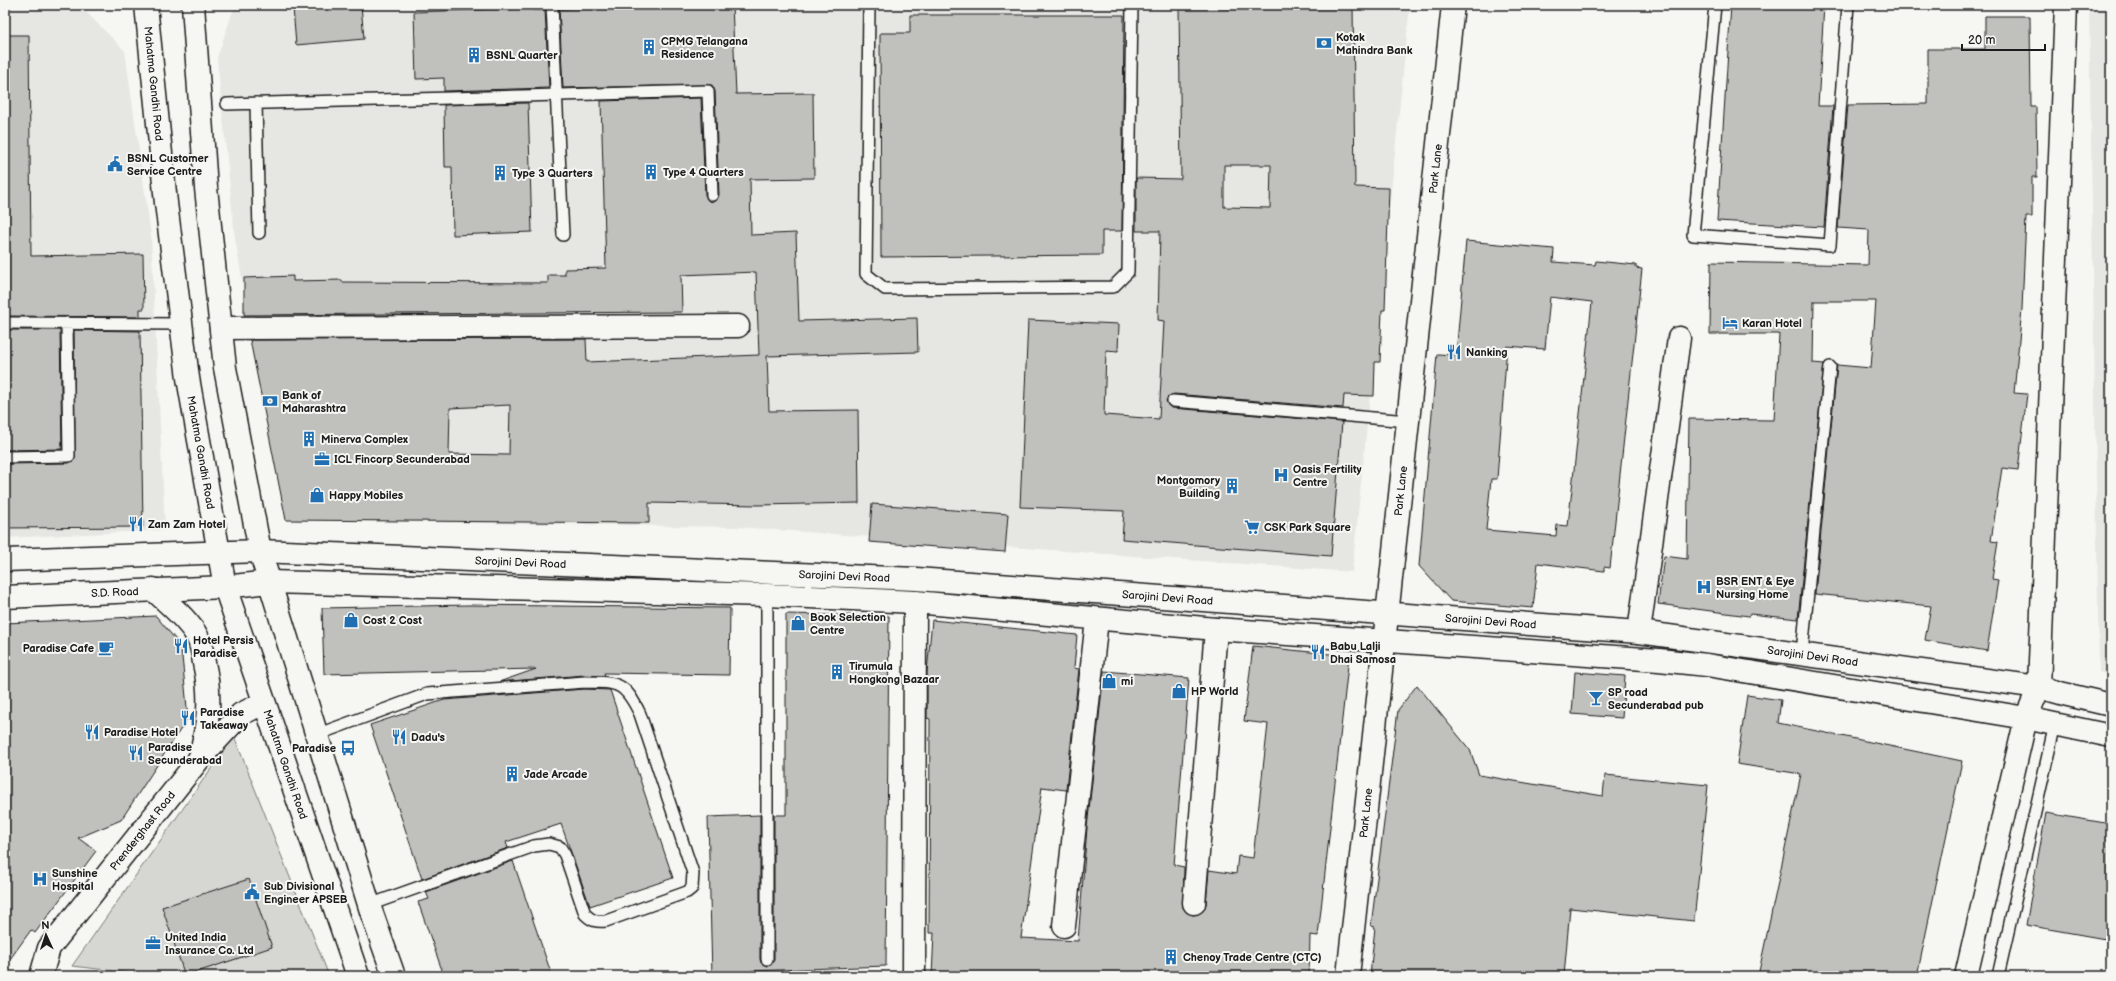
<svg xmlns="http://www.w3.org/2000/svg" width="2116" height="981" font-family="'Balsamiq Sans',sans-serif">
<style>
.built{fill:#e6e6e2}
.green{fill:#d6d6d2;stroke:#797977}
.building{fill:#c0c0bd;stroke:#1c1c1c;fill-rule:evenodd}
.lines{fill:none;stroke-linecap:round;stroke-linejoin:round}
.lane-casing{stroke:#1c1c1c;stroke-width:14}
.street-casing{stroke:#1c1c1c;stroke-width:25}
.secondary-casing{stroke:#1c1c1c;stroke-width:25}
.highway-casing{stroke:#1c1c1c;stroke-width:25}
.lane{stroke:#f6f6f2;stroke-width:11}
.street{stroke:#f6f6f2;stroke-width:22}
.secondary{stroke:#f6f6f2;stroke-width:22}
.highway{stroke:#f6f6f2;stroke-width:22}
.labels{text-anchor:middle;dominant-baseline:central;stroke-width:4;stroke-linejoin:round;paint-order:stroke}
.poi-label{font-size:11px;font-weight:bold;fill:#1c1c1c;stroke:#f6f6f2;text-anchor:start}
.street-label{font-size:11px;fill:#1c1c1c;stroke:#f6f6f2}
</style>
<rect width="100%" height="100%" fill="#f6f6f2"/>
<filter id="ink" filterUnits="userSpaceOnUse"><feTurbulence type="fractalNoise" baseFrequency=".025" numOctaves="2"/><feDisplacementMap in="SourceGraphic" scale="8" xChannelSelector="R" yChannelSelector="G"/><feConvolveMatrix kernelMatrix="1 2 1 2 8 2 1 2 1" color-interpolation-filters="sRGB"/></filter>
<g filter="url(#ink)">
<path class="built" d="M 5,5 L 66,5 L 85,11 L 125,51 L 151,236 L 165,530 L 5,538 Z
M 235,5 L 1410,5 L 1352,572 L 738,527 L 286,520 L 235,239 L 217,58 Z
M 2089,5 L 2111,5 L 2111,675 L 2099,672 Z"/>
<path class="green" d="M 234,736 L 329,976 L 159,976 L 72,966 Z"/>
<path class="building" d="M 324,5 L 361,5 L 364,39 L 296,45 L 293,8 Z
M 654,5 L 732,5 L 736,94 L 813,93 L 814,178 L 750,179 L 751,235 L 796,233 L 799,321 L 917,318 L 918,352 L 767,356 L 769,411 L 858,410 L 859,503 L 758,505 L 649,503 L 649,523 L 286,520 L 250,340 L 586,339 L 587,362 L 759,355 L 756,272 L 681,275 L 682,312 L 244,315 L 244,278 L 293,276 L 293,281 L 342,280 L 342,282 L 548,283 L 548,275 L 565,275 L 565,269 L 606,268 L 601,101 L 701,98 L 705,195 L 709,201 L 716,201 L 719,195 L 715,91 L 712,85 L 563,88 L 559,9 ZM 510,405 L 509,455 L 449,454 L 450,408 Z
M 1179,5 L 1353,5 L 1355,187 L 1389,188 L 1385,310 L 1382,310 L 1380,362 L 1375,362 L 1374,396 L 1344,395 L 1343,408 L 1174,394 L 1168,397 L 1166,401 L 1169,406 L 1172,408 L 1342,422 L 1331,556 L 1122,539 L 1124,511 L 1020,507 L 1028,320 L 1119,324 L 1118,351 L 1106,350 L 1104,415 L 1159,419 L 1164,321 L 1158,320 L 1160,231 L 1136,231 L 1136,178 L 1181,179 ZM 1224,165 L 1271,165 L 1270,208 L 1224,207 Z
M 1731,5 L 1824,5 L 1818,106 L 1833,106 L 1824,227 L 1717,221 Z
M 532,8 L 532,10 L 545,10 L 549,88 L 444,91 L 444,78 L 416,79 L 414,12 Z
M 910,15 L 1124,15 L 1122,231 L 1102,231 L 1102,255 L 881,257 L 880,33 L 910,33 Z
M 1985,16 L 2030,16 L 2031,107 L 2036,107 L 2037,177 L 2032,177 L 2032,217 L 2026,217 L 2022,309 L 2014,393 L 2027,394 L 2018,470 L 2002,468 L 1991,541 L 1998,542 L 1992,579 L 1998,580 L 1987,651 L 1925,640 L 1931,606 L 1815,594 L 1837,365 L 1871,368 L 1876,301 L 1814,301 L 1813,363 L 1824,364 L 1798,619 L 1750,614 L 1749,616 L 1658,604 L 1664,556 L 1687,559 L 1689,419 L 1774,420 L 1779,334 L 1710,334 L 1711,262 L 1868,265 L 1869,230 L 1838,228 L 1848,105 L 1928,104 L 1928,49 L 1985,49 Z
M 5,35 L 29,35 L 31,256 L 143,254 L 144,309 L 140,309 L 140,317 L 5,316 Z
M 528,103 L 532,232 L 453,235 L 452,167 L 445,167 L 444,105 Z
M 1466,241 L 1554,249 L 1553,262 L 1595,265 L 1596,261 L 1636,265 L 1636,268 L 1642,269 L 1610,568 L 1604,567 L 1604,571 L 1538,563 L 1533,608 L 1451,601 L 1419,566 L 1437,354 L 1456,355 ZM 1550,297 L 1592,302 L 1568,526 L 1557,525 L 1556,536 L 1486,530 L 1491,479 L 1497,479 L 1507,346 L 1545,349 Z
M 5,330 L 60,330 L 62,449 L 5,450 Z
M 74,330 L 140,331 L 143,527 L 5,528 L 5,464 L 69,463 L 75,459 Z
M 872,504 L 1008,514 L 1005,552 L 869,542 Z
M 468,605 L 730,608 L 729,675 L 604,673 L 605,676 L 584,675 L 499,682 L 536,669 L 324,674 L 322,608 Z
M 786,614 L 889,616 L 886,966 L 751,971 L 751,976 L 712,976 L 708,817 L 760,815 L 760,959 L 761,963 L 767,966 L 771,965 L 774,959 L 774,815 L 786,815 Z
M 156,616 L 181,646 L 188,718 L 121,820 L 78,838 L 96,851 L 35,933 L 31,930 L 5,966 L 5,623 Z
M 932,620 L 1077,635 L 1074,668 L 1079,669 L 1066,790 L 1042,787 L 1021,938 L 1078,941 L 1087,828 L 1104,671 L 1189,678 L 1174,865 L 1184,867 L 1183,908 L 1187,913 L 1193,915 L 1204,910 L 1206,904 L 1209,870 L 1236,874 L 1238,856 L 1253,858 L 1268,724 L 1244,721 L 1253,646 L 1349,656 L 1318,936 L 1310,935 L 1309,976 L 932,976 L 934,933 L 929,933 L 930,719 L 927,718 L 927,672 Z
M 1575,672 L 1625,676 L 1622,718 L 1572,714 Z
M 1417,685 L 1470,750 L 1479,775 L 1603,796 L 1605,775 L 1708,785 L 1694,921 L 1570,908 L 1564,976 L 1370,976 L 1375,927 L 1371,926 L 1398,710 Z
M 585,689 L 610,690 L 673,878 L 590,906 L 561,824 L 506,842 L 508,848 L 422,879 L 370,725 L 444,700 Z
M 1747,695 L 1781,700 L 1778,723 L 1962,761 L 1917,976 L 1758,976 L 1801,774 L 1737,764 Z
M 2046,813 L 2111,824 L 2111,940 L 2026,925 Z
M 513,861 L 552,976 L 444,976 L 418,902 L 429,899 L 426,892 Z
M 249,879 L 272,947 L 185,976 L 162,907 Z"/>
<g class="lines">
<g class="lane-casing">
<path id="lane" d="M 552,5 L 563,235
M 869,5 L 866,274 L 885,289 L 1113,287 L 1128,272 L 1132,5
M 1715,5 L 1693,235 L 1830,245 L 1848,5
M 256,103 L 259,233
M 227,104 L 708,91 L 712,195
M 5,323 L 181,324
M 1173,401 L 1408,421
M 5,457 L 69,456 L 67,323
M 767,595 L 767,959
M 1802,653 L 1830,367
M 316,735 L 427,694 L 585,682 C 619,682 625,683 640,714 L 693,873 L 692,888 L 687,892 L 606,921 C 596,922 592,921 585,914 L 565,855 L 560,847 L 549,844 L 534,846 L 369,905
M 1998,976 L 2055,724"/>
</g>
<g class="street-casing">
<g id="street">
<path d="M 221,328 L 738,326"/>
<path d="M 1639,632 L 1679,338"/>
<path d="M 1194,903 L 1216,629"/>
<path d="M 1064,926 L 1097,619"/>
<path d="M 914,976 L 915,602"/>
<path id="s1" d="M 1348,976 L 1453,5"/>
<path d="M 1966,976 L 2026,718 L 2039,687 L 2066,5"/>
</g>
</g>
<g class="secondary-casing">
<g id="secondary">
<path id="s2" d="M 5,560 L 260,551 L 916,579 L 1639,632 L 2039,687 L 2064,694 L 2111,705"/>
<path d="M 153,589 C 167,603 187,618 197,636 C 201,644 203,654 204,663 C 212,698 208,723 200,757"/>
<path id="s3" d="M 5,597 L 225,587 L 269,582 L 767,595 L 915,602 L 1216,629 L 1659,660 L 1707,665 L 2026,718 L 2111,736"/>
<path id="s4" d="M 41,976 L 49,948 L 200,758 L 241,714 L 264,703"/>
</g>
</g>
<g class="highway-casing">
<g id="highway">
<path id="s5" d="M 146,5 L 166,203 L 188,378 L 225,587 L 358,976"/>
<path d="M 193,5 L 206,188 L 225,368 L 260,551 L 371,911 L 394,976"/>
</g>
</g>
<use href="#lane" class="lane"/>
<use href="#street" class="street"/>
<use href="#secondary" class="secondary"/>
<use href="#highway" class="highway"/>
</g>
</g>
<defs>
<g id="bank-bare" transform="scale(1.2)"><path d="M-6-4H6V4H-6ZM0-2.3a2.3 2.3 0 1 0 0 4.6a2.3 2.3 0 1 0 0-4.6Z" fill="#1f6fb2" stroke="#f6f6f2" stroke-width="2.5" paint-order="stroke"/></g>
<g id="building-bare" transform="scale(1.2)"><path d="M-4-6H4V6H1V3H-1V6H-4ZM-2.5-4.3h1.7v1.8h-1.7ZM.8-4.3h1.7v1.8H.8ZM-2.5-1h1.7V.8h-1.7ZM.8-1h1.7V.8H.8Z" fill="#1f6fb2" stroke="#f6f6f2" stroke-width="2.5" paint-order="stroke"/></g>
<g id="civic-bare" transform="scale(1.2)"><path d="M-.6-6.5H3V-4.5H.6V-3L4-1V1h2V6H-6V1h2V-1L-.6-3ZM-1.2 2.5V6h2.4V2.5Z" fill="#1f6fb2" stroke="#f6f6f2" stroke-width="2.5" paint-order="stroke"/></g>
<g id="hotel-bare" transform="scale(1.2)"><path d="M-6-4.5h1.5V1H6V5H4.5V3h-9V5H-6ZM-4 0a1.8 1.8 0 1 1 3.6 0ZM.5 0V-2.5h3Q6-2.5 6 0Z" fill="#1f6fb2" stroke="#f6f6f2" stroke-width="2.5" paint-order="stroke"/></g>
<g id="restaurant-bare" transform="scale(1.2)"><path d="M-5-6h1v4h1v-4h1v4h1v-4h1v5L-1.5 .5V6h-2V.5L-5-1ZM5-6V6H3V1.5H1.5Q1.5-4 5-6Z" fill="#1f6fb2" stroke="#f6f6f2" stroke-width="2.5" paint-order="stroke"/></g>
<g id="office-bare" transform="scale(1.2)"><path d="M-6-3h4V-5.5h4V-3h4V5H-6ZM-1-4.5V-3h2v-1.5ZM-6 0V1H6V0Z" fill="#1f6fb2" stroke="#f6f6f2" stroke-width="2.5" paint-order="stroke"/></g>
<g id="hospital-bare" transform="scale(1.2)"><path d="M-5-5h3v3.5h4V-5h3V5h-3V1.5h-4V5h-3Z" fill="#1f6fb2" stroke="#f6f6f2" stroke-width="2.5" paint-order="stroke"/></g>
<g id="shop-bare" transform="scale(1.2)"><path d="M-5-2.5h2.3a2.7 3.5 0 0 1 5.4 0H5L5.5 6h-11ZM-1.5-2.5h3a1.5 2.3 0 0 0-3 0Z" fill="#1f6fb2" stroke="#f6f6f2" stroke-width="2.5" paint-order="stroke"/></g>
<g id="supermarket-bare" transform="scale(1.2)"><path d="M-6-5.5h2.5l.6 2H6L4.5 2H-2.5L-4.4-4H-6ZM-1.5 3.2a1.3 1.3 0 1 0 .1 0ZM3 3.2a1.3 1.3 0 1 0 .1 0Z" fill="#1f6fb2" stroke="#f6f6f2" stroke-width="2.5" paint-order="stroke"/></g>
<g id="cafe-bare" transform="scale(1.2)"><path d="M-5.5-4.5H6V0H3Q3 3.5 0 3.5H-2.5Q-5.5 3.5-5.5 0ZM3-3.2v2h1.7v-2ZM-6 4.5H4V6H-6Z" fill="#1f6fb2" stroke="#f6f6f2" stroke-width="2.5" paint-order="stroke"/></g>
<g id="bar-bare" transform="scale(1.2)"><path d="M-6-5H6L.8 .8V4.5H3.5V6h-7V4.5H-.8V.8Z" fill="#1f6fb2" stroke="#f6f6f2" stroke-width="2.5" paint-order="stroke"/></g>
<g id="bus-bare" transform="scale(1.2)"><path d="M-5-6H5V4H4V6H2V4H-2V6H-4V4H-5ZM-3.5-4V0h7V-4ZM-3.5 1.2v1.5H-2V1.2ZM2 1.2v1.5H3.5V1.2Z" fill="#1f6fb2" stroke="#f6f6f2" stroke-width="2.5" paint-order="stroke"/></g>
</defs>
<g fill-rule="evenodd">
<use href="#bank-bare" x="1324" y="43"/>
<use href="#building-bare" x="649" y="47"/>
<use href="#building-bare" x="474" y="55"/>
<use href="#civic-bare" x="115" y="164"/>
<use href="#building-bare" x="651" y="172"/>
<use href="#building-bare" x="500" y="173"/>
<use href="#hotel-bare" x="1730" y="323"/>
<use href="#restaurant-bare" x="1454" y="352"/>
<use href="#bank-bare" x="270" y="401"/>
<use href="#building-bare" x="309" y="439"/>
<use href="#office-bare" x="322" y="459"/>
<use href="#hospital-bare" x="1281" y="475"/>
<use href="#building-bare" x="1232" y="486"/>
<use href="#shop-bare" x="317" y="495"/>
<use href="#restaurant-bare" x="136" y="524"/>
<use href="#supermarket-bare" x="1252" y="527"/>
<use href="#hospital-bare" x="1704" y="587"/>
<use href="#shop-bare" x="351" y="620"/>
<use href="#shop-bare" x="798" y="623"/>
<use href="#restaurant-bare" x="181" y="646"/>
<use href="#cafe-bare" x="106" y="648"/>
<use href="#restaurant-bare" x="1318" y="652"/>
<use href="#building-bare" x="837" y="672"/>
<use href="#shop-bare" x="1109" y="681"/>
<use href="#shop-bare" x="1179" y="691"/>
<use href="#bar-bare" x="1596" y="698"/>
<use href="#restaurant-bare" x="188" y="718"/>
<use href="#restaurant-bare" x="92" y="732"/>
<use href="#restaurant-bare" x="399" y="737"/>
<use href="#bus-bare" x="348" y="748"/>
<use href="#restaurant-bare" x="136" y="753"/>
<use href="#building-bare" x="512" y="774"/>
<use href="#hospital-bare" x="40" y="879"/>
<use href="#civic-bare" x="252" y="892"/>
<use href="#office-bare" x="153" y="943"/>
<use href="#building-bare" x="1171" y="957"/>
</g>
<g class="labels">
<g class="poi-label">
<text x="1336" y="37">Kotak<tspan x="1336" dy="13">Mahindra Bank</tspan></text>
<text x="661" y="41">CPMG Telangana<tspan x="661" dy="13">Residence</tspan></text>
<text x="486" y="55">BSNL Quarter</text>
<text x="127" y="158">BSNL Customer<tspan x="127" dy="13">Service Centre</tspan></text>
<text x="663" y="172">Type 4 Quarters</text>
<text x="512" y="173">Type 3 Quarters</text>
<text x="1742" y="323">Karan Hotel</text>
<text x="1466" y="352">Nanking</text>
<text x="282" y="395">Bank of<tspan x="282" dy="13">Maharashtra</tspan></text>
<text x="321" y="439">Minerva Complex</text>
<text x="334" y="459">ICL Fincorp Secunderabad</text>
<text x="1293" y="469">Oasis Fertility<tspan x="1293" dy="13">Centre</tspan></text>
<text x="1220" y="480" text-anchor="end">Montgomory<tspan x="1220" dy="13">Building</tspan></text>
<text x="329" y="495">Happy Mobiles</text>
<text x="148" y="524">Zam Zam Hotel</text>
<text x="1264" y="527">CSK Park Square</text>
<text x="1716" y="581">BSR ENT &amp; Eye<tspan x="1716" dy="13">Nursing Home</tspan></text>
<text x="810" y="617">Book Selection<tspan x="810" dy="13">Centre</tspan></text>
<text x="363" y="620">Cost 2 Cost</text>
<text x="193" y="640">Hotel Persis<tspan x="193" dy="13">Paradise</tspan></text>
<text x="1330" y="646">Babu Lalji<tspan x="1330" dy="13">Dhai Samosa</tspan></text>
<text x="94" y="648" text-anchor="end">Paradise Cafe</text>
<text x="849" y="666">Tirumula<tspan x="849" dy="13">Hongkong Bazaar</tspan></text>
<text x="1121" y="681">mi</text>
<text x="1191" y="691">HP World</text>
<text x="1608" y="692">SP road<tspan x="1608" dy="13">Secunderabad pub</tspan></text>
<text x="200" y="712">Paradise<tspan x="200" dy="13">Takeaway</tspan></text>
<text x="104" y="732">Paradise Hotel</text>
<text x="411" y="737">Dadu's</text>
<text x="148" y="747">Paradise<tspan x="148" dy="13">Secunderabad</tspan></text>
<text x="336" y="748" text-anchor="end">Paradise</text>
<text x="524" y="774">Jade Arcade</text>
<text x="52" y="873">Sunshine<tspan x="52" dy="13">Hospital</tspan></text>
<text x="264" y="886">Sub Divisional<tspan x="264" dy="13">Engineer APSEB</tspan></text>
<text x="165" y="937">United India<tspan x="165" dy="13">Insurance Co. Ltd</tspan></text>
<text x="1183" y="957">Chenoy Trade Centre (CTC)</text>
</g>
<g class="street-label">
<text stroke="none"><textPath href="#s5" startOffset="79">Mahatma Gandhi Road</textPath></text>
<text stroke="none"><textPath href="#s1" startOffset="812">Park Lane</textPath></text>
<text stroke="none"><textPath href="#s5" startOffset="451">Mahatma Gandhi Road</textPath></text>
<text stroke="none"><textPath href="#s1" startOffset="488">Park Lane</textPath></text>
<text stroke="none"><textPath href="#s2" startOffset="516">Sarojini Devi Road</textPath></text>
<text stroke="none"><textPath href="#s2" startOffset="840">Sarojini Devi Road</textPath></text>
<text stroke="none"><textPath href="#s3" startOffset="110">S.D. Road</textPath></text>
<text stroke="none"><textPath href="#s2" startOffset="1164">Sarojini Devi Road</textPath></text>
<text stroke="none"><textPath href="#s2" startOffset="1488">Sarojini Devi Road</textPath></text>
<text stroke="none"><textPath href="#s2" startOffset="1812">Sarojini Devi Road</textPath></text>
<text stroke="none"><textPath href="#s5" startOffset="775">Mahatma Gandhi Road</textPath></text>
<text stroke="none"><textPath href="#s1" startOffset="164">Park Lane</textPath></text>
<text stroke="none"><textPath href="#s4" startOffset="179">Prenderghast Road</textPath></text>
</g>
</g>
<rect width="2116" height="981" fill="none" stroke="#f6f6f2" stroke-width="20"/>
<rect x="10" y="10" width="2096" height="961" fill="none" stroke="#1c1c1c" stroke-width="1.5" filter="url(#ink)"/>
<g transform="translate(46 935) rotate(357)" stroke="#f6f6f2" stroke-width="3" paint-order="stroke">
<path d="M0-3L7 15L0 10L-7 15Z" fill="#1c1c1c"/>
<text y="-6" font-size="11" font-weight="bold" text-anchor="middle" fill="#1c1c1c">N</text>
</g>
<path d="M1962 44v6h83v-6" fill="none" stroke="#1c1c1c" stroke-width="2"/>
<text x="1968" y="44" font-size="12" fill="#1c1c1c" stroke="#f6f6f2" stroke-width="3" paint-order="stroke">20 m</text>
</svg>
